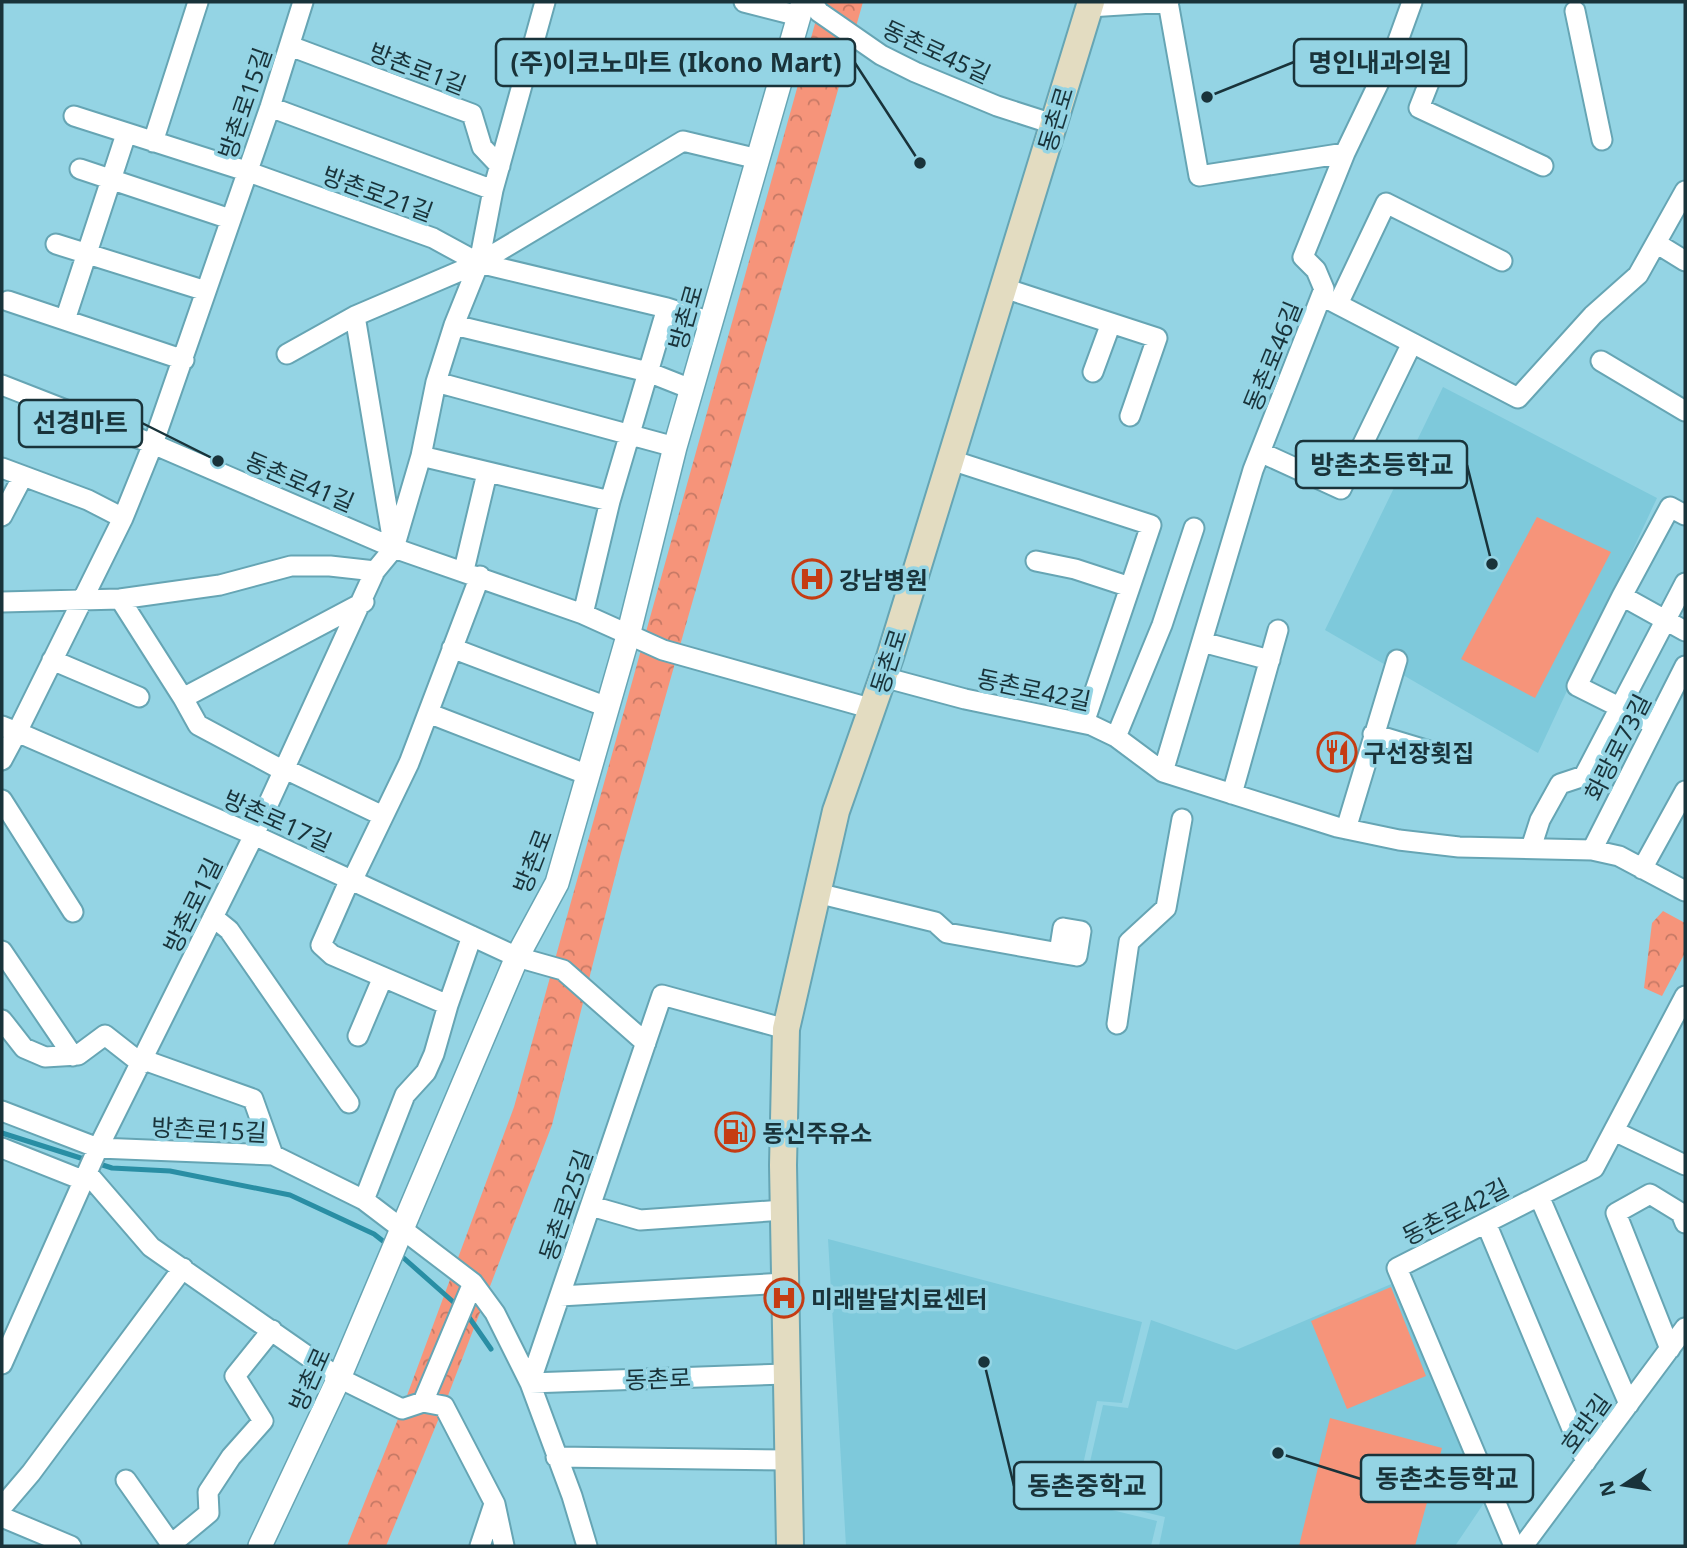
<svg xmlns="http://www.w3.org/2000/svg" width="1687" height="1548" font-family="'Noto Sans','Noto Sans KR',sans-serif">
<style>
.built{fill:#7ec9db}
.park{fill:url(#park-crowns)}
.pitch{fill:#f6947a}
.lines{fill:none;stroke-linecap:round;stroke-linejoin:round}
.stream{stroke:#298ea4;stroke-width:5}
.minor-casing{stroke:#66a5b4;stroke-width:23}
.tertiary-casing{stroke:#66a5b4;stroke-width:26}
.secondary-casing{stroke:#66a5b4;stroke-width:30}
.minor{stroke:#fff;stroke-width:19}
.tertiary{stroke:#fff;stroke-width:23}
.secondary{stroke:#e3dcc1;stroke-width:26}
.labels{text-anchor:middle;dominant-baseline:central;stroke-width:7;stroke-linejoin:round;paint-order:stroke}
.street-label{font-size:24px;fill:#19333a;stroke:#94d4e4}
.poi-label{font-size:24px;font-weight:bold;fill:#19333a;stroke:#94d4e4;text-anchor:start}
.leader{fill:none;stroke:#19333a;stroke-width:2.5}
.callout-dot{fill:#19333a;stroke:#94d4e4;stroke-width:2.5}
.callout{fill:#94d4e4;stroke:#19333a;stroke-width:2.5}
.callout-label{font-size:26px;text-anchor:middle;font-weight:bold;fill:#19333a}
</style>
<defs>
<pattern id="park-crowns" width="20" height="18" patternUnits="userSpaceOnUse" patternTransform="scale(1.75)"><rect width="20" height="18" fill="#f6947a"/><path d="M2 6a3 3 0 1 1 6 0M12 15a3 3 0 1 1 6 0" fill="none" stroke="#c67965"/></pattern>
</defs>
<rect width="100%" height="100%" fill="#94d4e4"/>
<path class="built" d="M 1443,387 L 1657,498 L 1538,753 L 1325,630 Z
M 828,1239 L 1142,1322 L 1122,1403 L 1097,1401 L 1075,1501 L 1157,1521 L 1151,1546 L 846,1546 Z
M 1396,1282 L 1484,1503 L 1455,1546 L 1159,1546 L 1165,1517 L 1082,1497 L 1103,1405 L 1128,1408 L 1151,1320 L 1236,1350 Z"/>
<path class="park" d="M 821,2 L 863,2 L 621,853 L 552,1125 L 444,1406 L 386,1546 L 347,1546 L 402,1409 L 514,1107 Z
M 1663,911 L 1685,923 L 1685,953 L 1662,996 L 1644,988 L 1652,923 Z"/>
<path class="pitch" d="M 1537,517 L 1611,552 L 1535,698 L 1461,659 Z
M 1391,1287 L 1426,1376 L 1347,1409 L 1311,1321 Z
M 1330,1418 L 1442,1448 L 1415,1546 L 1299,1546 Z"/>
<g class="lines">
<path class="stream" d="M 2,1133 L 112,1168 L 170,1171 L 290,1195 L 374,1234 L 388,1245
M 398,1253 L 459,1307
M 466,1313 L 491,1349"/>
<g class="minor-casing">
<path id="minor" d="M 303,2 L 270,107 L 153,444 L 123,518 L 17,732 L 254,835 L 517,957 L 563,970 L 646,1043
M 744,2 L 799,16
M 812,2 L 819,12 L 881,55 L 915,72 L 997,106 L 1053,124
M 1168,2 L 1199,176 L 1345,153
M 1089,7 L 1169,2
M 1575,11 L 1602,140
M 290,46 L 472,114 L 482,147 L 500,166
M 1392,55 L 1432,75 L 1419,108 L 1543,166
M 270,107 L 493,190
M 74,116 L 246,171 L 433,238 L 479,263 L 667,308 L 711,322
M 153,142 L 198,2
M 80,169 L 230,219
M 1656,243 L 1685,261
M 56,244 L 206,291
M 1004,288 L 1157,338 L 1130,416
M 1322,296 L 1518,398 L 1593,315 L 1638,275 L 1685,191
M 8,301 L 184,360
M 1338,304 L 1386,203 L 1502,261
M 355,316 L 393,543
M 65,320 L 126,134
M 454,325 L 648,372 L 691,389
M 287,354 L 355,316 L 479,263 L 683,141 L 758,159
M 1601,361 L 1685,411
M 1093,372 L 1111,323
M 436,382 L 675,447
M 2,385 L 153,444 L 394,548 L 583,614 L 663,650 L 873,709
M 1260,452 L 1341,489 L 1412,343
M 421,456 L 610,501
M 951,460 L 1151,525 L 1084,723
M 2,468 L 88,500 L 123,518
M 1685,515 L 1670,507 L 1622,596 L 1685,631
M 2,516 L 23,476
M 1036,561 L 1075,569 L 1130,587
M 464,570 L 487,473
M 1622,596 L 1577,686 L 1655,725
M 120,599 L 183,698 L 364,602
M 2,602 L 120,599 L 220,585 L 291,566 L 330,566 L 375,571
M 583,614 L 610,501 L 667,308
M 1202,642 L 1270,660
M 452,648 L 607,707
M 52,660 L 139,697
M 883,677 L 965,699 L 1091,725 L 1116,737 L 1163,772 L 1337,827 L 1399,840 L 1459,847 L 1592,850 L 1619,856 L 1685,891
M 183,698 L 198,725 L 284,771
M 428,713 L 588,775
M 2,726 L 17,732 L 2,760
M 1373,734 L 1426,750
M 1116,737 L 1162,625 L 1194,528
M 285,769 L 383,816
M 1163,772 L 1253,470 L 1324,289 L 1316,270 L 1303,257 L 1345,153 L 1395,49 L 1412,2
M 1232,794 L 1278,630
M 2,800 L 73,912
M 1346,829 L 1397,660
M 1531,848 L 1540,820 L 1560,784 L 1584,776 L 1685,583
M 1592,850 L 1685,666
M 1642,869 L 1685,791
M 350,879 L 321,945 L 332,955 L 448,1005 L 472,936
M 352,881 L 409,763 L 480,576
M 817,893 L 935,922 L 947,933 L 1059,953 L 1063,928 L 1081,931 L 1077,956 L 1059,953
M 213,917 L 229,930 L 349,1103
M 2,951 L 73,1056
M 2,1020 L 24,1048 L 45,1057 L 78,1055 L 105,1035 L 142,1064
M 1117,1024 L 1129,942 L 1166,908 L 1182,819
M 786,1029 L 662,995 L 530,1383 L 786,1374
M 358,1036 L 383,977
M 144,1060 L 253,1099 L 273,1155
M 2,1111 L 98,1148 L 273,1155 L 364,1200 L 473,1283 L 495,1313 L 530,1383 L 572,1496 L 587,1546
M 1614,1131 L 1685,1165
M 2,1148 L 85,1181
M 88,1174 L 151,1247 L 339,1378 L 402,1409 L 423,1402 L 444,1406 L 495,1504 L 504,1546
M 1539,1196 L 1629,1404
M 364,1200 L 405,1095 L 426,1072 L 434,1054 L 448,1005
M 591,1206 L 640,1220 L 784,1210
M 1486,1223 L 1586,1462
M 560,1296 L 785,1283
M 1670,1349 L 1616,1213 L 1650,1194 L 1681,1213 L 1685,1223
M 2,1364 L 98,1148 L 254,835 L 375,571 L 394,548 L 421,456 L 436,382 L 454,325 L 479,263 L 493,190 L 545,2
M 423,1402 L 473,1283
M 556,1457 L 788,1460
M 126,1480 L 171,1544
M 2,1507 L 31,1473 L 183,1268
M 2,1517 L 71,1546
M 169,1546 L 209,1513 L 208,1492 L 231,1457 L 263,1421 L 235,1376 L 272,1330
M 480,1546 L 494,1504
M 1514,1546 L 1397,1268 L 1594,1168 L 1685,996
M 1523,1546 L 1685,1328"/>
</g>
<g class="tertiary-casing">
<path id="tertiary" d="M 260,1546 L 339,1378 L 517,957 L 557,883 L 628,636 L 675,447 L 803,2"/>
</g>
<g class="secondary-casing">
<path id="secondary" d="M 790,1546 L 783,1165 L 786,1029 L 836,811 L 890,657 L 1091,2"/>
</g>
<use href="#minor" class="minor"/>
<use href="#tertiary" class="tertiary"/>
<use href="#secondary" class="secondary"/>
</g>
<defs>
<g id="hospital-ring" transform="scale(2.0125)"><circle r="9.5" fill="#94d4e4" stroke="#c53c13" stroke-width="1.5"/><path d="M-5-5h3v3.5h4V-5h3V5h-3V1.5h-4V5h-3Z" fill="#c53c13"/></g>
<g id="restaurant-ring" transform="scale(2.0125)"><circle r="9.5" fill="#94d4e4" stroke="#c53c13" stroke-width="1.5"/><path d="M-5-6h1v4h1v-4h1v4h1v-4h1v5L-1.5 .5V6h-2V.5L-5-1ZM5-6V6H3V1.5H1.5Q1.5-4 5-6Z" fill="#c53c13"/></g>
<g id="fuel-ring" transform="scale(2.0125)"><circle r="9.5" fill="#94d4e4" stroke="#c53c13" stroke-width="1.5"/><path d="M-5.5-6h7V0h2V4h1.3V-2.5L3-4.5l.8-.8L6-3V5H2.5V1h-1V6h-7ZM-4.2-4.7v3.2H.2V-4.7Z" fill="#c53c13"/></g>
</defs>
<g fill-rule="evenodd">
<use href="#hospital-ring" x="812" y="579"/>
<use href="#restaurant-ring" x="1337" y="752"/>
<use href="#fuel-ring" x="735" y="1132"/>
<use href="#hospital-ring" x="784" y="1298"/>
</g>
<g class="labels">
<g class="street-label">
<text transform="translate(937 51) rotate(25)">동촌로45길</text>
<text transform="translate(418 68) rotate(21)">방촌로1길</text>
<text transform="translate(244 103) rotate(-71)">방촌로15길</text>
<text transform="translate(1055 119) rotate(-73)">동촌로</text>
<text transform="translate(378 193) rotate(20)">방촌로21길</text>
<text transform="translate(685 317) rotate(-74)">방촌로</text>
<text transform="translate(1272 356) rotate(-68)">동촌로46길</text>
<text transform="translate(300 481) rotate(23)">동촌로41길</text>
<text transform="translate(888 661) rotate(-72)">동촌로</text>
<text transform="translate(1034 689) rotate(12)">동촌로42길</text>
<text transform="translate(1617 747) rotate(-63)">화랑로73길</text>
<text transform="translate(278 820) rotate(24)">방촌로17길</text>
<text transform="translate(532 861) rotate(-69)">방촌로</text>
<text transform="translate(192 905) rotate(-64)">방촌로1길</text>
<text transform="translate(209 1129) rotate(3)">방촌로15길</text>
<text transform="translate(565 1205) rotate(-71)">동촌로25길</text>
<text transform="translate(1455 1211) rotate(-27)">동촌로42길</text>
<text transform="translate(658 1378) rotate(-2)">동촌로</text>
<text transform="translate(309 1379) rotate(-66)">방촌로</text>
<text transform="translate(1585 1423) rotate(-54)">호반길</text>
</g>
<g class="poi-label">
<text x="839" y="579">강남병원</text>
<text x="1364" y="752">구선장횟집</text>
<text x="762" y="1132">동신주유소</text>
<text x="811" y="1298">미래발달치료센터</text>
</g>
</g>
<path class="leader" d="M1207 97L1294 62M920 163L855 63M218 461L142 423M1492 564L1467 465M1278 1453L1361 1479M984 1362L1014 1486"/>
<g class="callout-dot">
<circle cx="1207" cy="97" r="7"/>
<circle cx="920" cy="163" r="7"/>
<circle cx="218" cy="461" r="7"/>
<circle cx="1492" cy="564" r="7"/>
<circle cx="1278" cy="1453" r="7"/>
<circle cx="984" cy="1362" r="7"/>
</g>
<g class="callout">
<rect x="1294" y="39" width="172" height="47" rx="7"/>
<rect x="496" y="39" width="359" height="47" rx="7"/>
<rect x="19" y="400" width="123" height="47" rx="7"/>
<rect x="1296" y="441" width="171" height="47" rx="7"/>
<rect x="1361" y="1455" width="172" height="47" rx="7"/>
<rect x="1014" y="1462" width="147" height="47" rx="7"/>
</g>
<g class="callout-label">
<text x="1380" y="72">명인내과의원</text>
<text x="676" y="72">(주)이코노마트 (Ikono Mart)</text>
<text x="80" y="432">선경마트</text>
<text x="1382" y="474">방촌초등학교</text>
<text x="1447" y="1488">동촌초등학교</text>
<text x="1087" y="1495">동촌중학교</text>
</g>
<rect width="1687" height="1548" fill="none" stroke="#19333a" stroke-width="7"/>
<g transform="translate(1624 1485) rotate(258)" stroke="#94d4e4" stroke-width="5" paint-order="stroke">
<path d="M0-5L12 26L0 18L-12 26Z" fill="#19333a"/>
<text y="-10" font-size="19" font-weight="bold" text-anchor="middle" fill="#19333a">N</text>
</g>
</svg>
